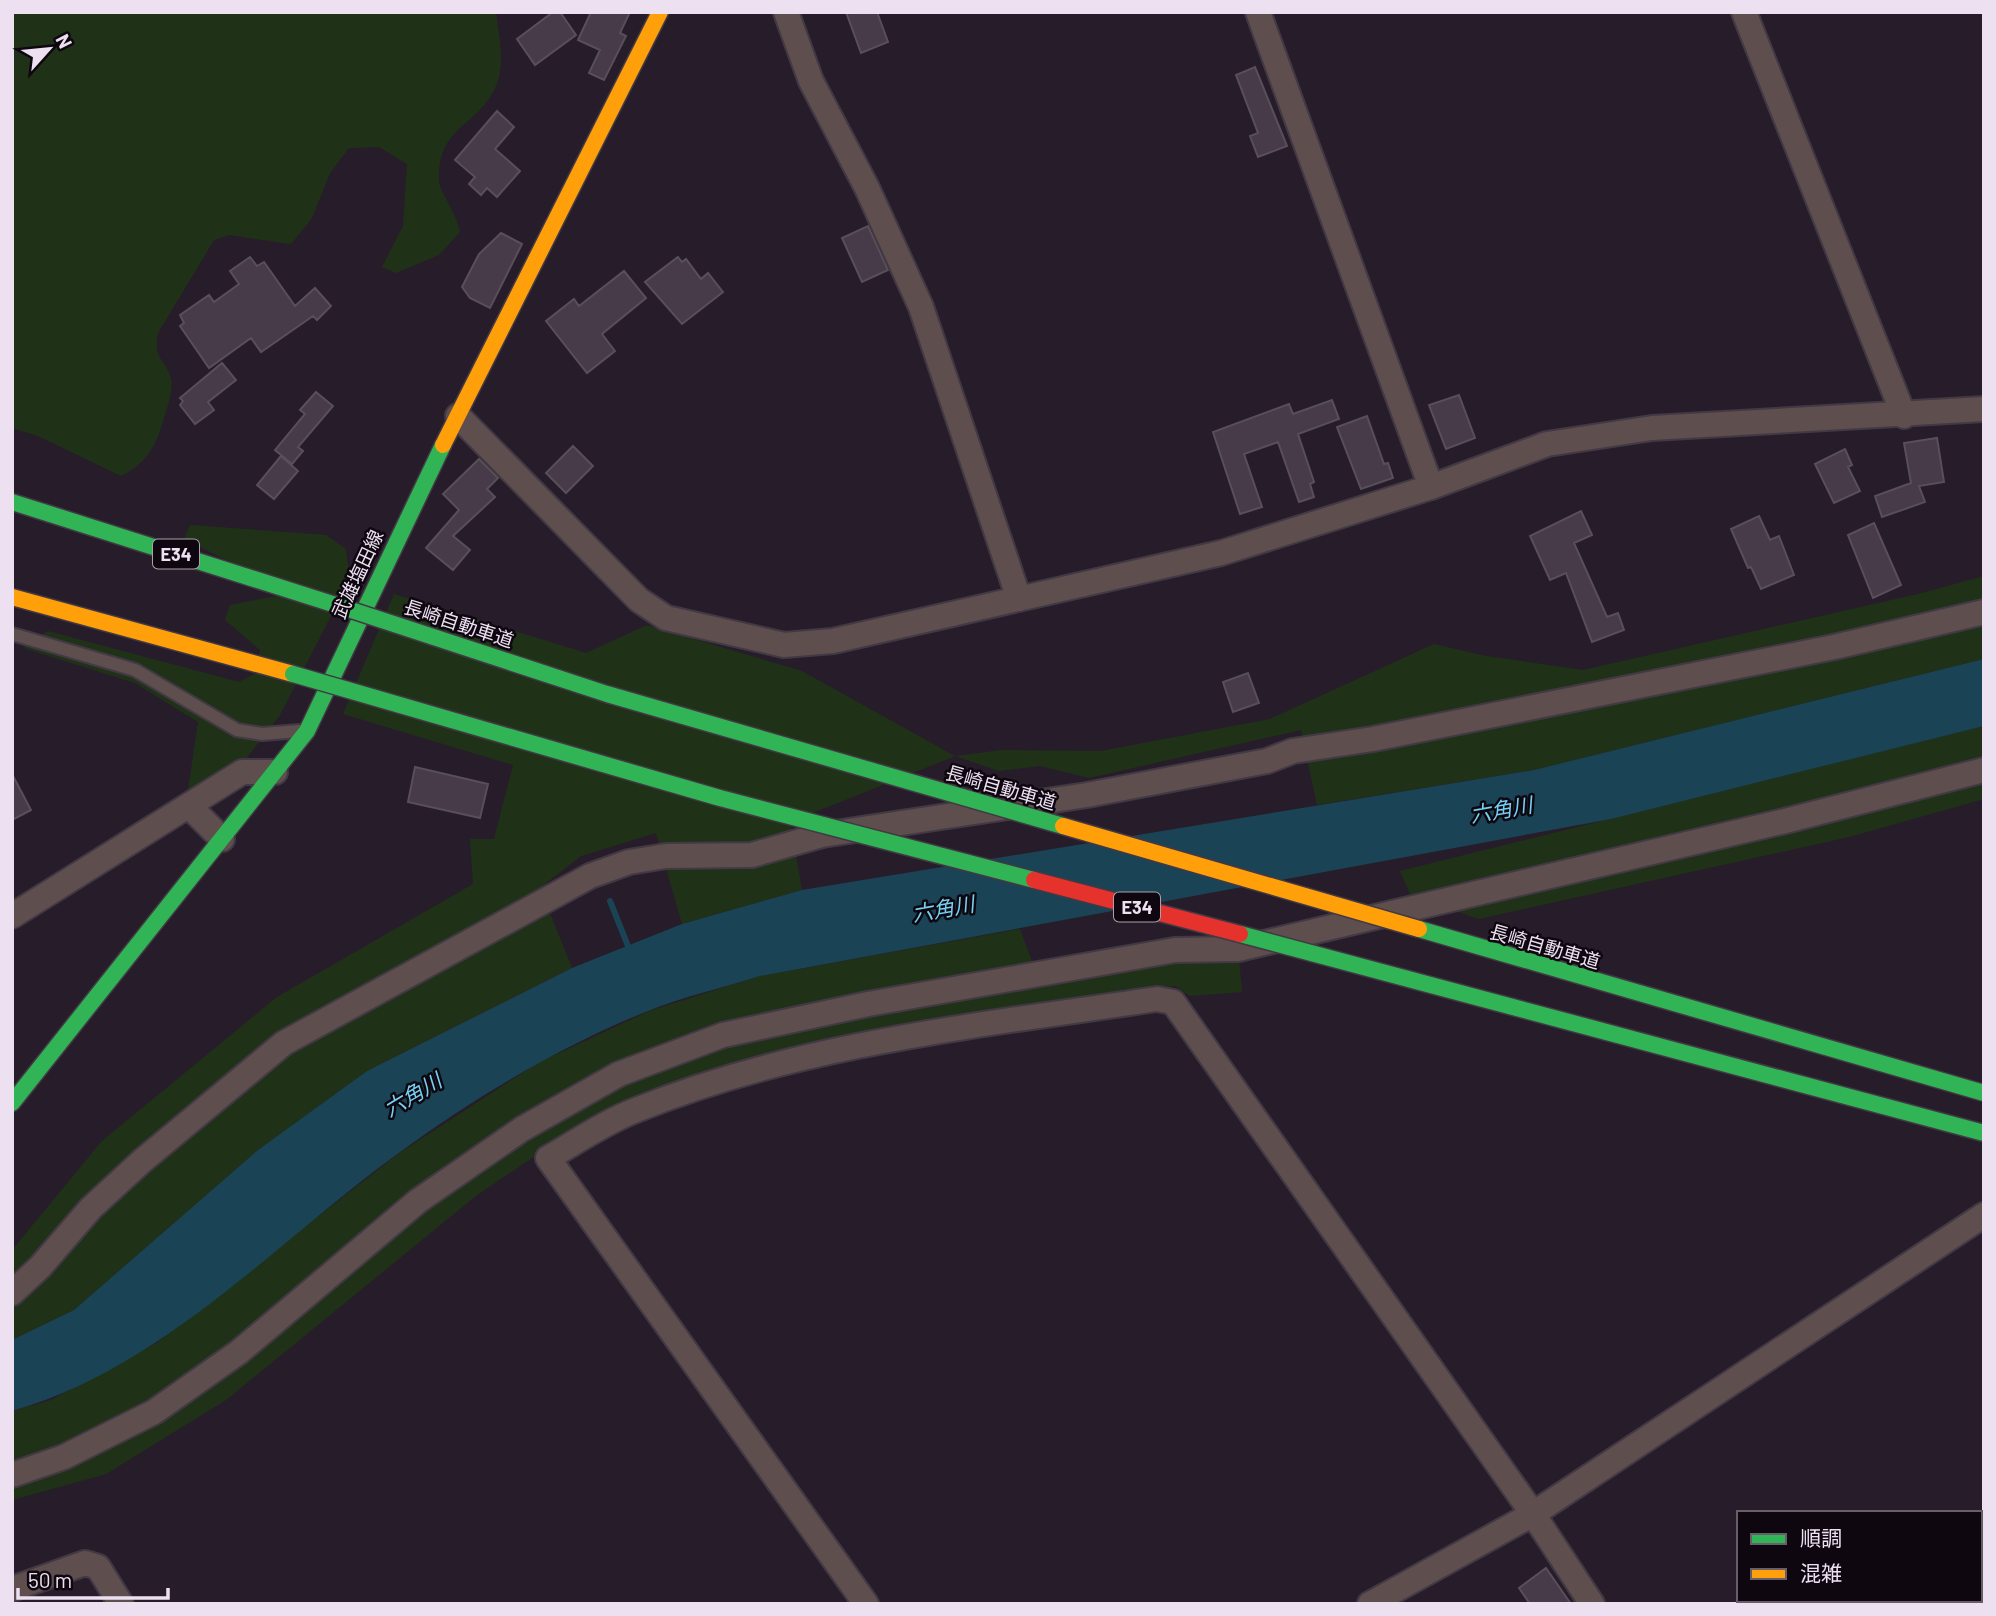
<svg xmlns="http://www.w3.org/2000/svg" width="1996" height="1616" font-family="Barlow,'Noto Sans JP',sans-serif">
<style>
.green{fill:#1f3218}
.water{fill:#1a4455}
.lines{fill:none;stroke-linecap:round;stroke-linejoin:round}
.stream{stroke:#1a4455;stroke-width:6}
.building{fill:#473a49;stroke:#584f5a;stroke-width:2}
.lane-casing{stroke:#423945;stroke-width:16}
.street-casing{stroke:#423945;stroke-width:28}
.fast-casing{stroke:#423945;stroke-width:19}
.slow-casing{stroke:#423945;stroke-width:19}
.lane{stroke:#5e4e4d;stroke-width:12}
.street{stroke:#5e4e4d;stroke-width:24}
.fast{stroke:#30b455;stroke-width:16}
.slow{stroke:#ff9f0a;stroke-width:16}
.fast-bridge-casing{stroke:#423945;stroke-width:19;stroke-linecap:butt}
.slow-bridge-casing{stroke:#423945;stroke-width:19;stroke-linecap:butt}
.jam-bridge-casing{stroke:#423945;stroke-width:19;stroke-linecap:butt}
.fast-bridge{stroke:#30b455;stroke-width:16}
.slow-bridge{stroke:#ff9f0a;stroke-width:16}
.jam-bridge{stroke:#e5322d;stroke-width:16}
.labels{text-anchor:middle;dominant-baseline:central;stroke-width:5;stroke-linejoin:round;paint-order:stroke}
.shield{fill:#0e0710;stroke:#aaa0ae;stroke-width:2}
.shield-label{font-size:18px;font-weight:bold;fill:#ede1f1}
.street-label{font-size:19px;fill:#ede1f1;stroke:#0e0710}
.water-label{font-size:21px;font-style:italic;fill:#74d1f4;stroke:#0e0710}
</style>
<rect width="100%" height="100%" fill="#271d2a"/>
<path class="green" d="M 12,12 L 496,12 C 499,38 507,68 493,92 C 473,128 437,128 439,182 C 440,192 457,214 460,232 L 439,255 L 396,273 L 382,267 L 403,226 L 407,164 L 379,147 L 349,148 L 330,173 L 312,218 L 291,244 L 229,235 L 214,240 L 158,333 C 153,361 165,357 171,379 C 173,389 169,402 166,411 C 157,442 151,461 121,476 L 38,436 L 12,428 Z
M 190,525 L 326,535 L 346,549 L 350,579 L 280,715 L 245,760 L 187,797 L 198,722 L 135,683 L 23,648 L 48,631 L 239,682 L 258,672 L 260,650 L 225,620 L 230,605 L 292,593 L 184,539 Z
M 1984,576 L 1984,659 L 1534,770 L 1317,805 L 1301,730 L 1089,778 L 1040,766 L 999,771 L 955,756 L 790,822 L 802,890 L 682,924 L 656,833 L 581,856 L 540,888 L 572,968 L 367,1071 L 258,1150 L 74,1310 L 12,1340 L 12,1250 L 102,1141 L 277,997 L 473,884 L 470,839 L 494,839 L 513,765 L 343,714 L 394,594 L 586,653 L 647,625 L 802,671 L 955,756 L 1002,750 L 1101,751 L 1270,719 L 1434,644 L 1486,656 L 1583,670 L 1918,594 Z
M 1984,726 L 1984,799 L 1849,837 L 1479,919 L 1411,896 L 1400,871 Z
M 1020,929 L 1040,983 L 1176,957 L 1239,959 L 1242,992 L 1190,996 L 1175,986 L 866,1034 L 704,1071 L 581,1125 L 477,1195 L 226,1400 L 106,1474 L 12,1500 L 12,1411 L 51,1400 L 158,1342 L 398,1154 L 536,1064 L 649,1011 L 760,976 Z"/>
<path class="water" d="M 1984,659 L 1984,726 L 1611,819 L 760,976 C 723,988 684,996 648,1011 C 562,1045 472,1099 396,1155 C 274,1244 162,1368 12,1411 L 12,1340 L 74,1310 L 258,1150 L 367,1071 L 572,968 L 682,924 L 802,890 L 1534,770 Z"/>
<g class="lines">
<path class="stream" d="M 610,901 L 630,951"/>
</g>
<path class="building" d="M 553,12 L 560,12 L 576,35 L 535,65 L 517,39 Z
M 591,12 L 630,12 L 620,33 L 626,36 L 604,80 L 589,73 L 600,50 L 578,40 Z
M 846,12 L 877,12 L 888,42 L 861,53 Z
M 1255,67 L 1287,146 L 1258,157 L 1250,136 L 1258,133 L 1236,75 Z
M 497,111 L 514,127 L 495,149 L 520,171 L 497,197 L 487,188 L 481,195 L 469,184 L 475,177 L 455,160 Z
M 868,226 L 888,270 L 862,282 L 842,238 Z
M 501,233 L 522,244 L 490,308 L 470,298 L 462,287 L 479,254 Z
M 250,257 L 257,266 L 264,262 L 295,306 L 315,288 L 331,306 L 317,320 L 313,316 L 261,352 L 251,338 L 209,368 L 180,326 L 184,323 L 180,315 L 209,295 L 214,302 L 239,284 L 230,271 Z
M 678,257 L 682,262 L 686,259 L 701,279 L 708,273 L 723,292 L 682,324 L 645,282 Z
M 624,271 L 646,298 L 602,334 L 615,351 L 587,373 L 546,321 L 574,299 L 579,306 Z
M 222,363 L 236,380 L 208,402 L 214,410 L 195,424 L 180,405 L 183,401 L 180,398 Z
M 316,392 L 333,406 L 298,447 L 303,451 L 292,464 L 275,450 L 305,414 L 300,410 Z
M 1459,395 L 1475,438 L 1446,449 L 1429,405 Z
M 1332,400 L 1339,419 L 1298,434 L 1314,482 L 1310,484 L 1314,497 L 1299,502 L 1278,442 L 1244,454 L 1262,507 L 1240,514 L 1213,432 L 1289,404 L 1293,414 Z
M 1367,416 L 1384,464 L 1388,463 L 1393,478 L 1361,489 L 1337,427 Z
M 1937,438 L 1944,482 L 1919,486 L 1925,502 L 1882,517 L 1875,496 L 1911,483 L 1904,443 Z
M 573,446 L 593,466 L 566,493 L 546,473 Z
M 1845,449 L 1852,465 L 1848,467 L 1860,491 L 1834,503 L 1815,464 Z
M 281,456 L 298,471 L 274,499 L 257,485 Z
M 479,459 L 498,478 L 487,489 L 495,497 L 453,536 L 470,550 L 453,570 L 426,548 L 459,510 L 443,494 Z
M 1581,511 L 1592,535 L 1574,543 L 1607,617 L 1618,613 L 1624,630 L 1592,642 L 1566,573 L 1550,580 L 1530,536 Z
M 1759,516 L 1770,540 L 1779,536 L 1794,575 L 1761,589 L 1751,567 L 1748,568 L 1731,529 Z
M 1874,523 L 1901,585 L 1873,598 L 1848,535 Z
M 1248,673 L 1259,703 L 1233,712 L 1223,682 Z
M 415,767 L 488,784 L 480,818 L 408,802 Z
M 12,774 L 31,810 L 12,820 Z
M 1546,1568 L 1571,1604 L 1530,1604 L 1519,1588 Z"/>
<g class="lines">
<g class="lane-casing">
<path id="lane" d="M 12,634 L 135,670 L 237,730 L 262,734 L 299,731"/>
</g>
<g class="street-casing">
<path id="street" d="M 786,12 L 811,81 L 867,188 L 921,307 L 1019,599
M 1258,12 L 1431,487
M 1744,12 L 1904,416
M 458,416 L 639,600 L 666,618 L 784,645 L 833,641 L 1221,553 L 1431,487 L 1547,444 L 1652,428 L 1984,409
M 189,806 L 222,839
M 12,916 L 242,772 L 275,772
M 12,1293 L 40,1267 L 91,1208 L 142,1161 L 284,1043 L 590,876 L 629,862 L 666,856 L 752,855 L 822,835 L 1087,795 L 1267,761 L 1293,751 L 1373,739 L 1834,647 L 1984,612
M 12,1475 L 64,1457 L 154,1412 L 239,1352 L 418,1201 L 522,1129 L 619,1074 L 723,1035 L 868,1004 L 1175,950 L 1238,949 L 1785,821 L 1984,770
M 12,1589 L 85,1563 L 98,1567 L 121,1604
M 866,1604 L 548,1158 C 576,1142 605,1122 636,1110 C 802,1043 982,1025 1157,999 L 1173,1002 L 1533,1514 L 1592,1604
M 1370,1604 L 1533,1514 L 1984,1215"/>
</g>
<g class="fast-casing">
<path id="fast" d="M 12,502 L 339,606
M 12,1103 L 307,731 L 443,445"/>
</g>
<g class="slow-casing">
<path id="slow" d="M 443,445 L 660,12
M 12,597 L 293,674"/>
</g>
<use href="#lane" class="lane"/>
<use href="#street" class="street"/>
<use href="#fast" class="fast"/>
<use href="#slow" class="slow"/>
<g class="fast-bridge-casing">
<path id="fast-bridge" d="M 339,606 L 607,694 L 1063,826
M 293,674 L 720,798 L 1034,880
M 1419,929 L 1984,1093
M 1240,934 L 1984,1133"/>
</g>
<g class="slow-bridge-casing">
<path id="slow-bridge" d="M 1063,826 L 1419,929"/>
</g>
<g class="jam-bridge-casing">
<path id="jam-bridge" d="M 1034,880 L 1240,934"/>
</g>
<use href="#fast-bridge" class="fast-bridge"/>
<use href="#slow-bridge" class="slow-bridge"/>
<use href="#jam-bridge" class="jam-bridge"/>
</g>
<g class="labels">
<g class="shield">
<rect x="153" y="539.5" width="46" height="29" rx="5"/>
<rect x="1114" y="892.5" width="46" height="29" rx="5"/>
</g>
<g class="shield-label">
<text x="176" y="554">E34</text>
<text x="1137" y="907">E34</text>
</g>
<g class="street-label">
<text transform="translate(357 574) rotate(-65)">武雄塩田線</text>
<text transform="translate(459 623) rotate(18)">長崎自動車道</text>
<text transform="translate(1001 787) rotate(16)">長崎自動車道</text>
<text transform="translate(1545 946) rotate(16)">長崎自動車道</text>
</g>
<g class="water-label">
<text transform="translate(1501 809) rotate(-10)">六角川</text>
<text transform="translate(943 908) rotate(-10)">六角川</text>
<text transform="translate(412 1094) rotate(-31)">六角川</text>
</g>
</g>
<rect width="1996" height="1616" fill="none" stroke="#ede1f1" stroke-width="28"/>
<rect x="1737" y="1511" width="245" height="91" fill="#0e0710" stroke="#675e6a" stroke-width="2"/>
<rect x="1751" y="1534" width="35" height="10" fill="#30b455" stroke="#675e6a" stroke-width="2"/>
<text x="1800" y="1546" font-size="21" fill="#ede1f1">順調</text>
<rect x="1751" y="1569" width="35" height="10" fill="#ff9f0a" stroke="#675e6a" stroke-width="2"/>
<text x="1800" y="1581" font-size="21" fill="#ede1f1">混雑</text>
<g transform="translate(49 49) rotate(63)" stroke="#0e0710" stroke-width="5" paint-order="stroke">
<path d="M0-5L12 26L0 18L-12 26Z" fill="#ede1f1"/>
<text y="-10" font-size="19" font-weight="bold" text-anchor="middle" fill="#ede1f1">N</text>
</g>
<path d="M18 1588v10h150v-10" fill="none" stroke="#ede1f1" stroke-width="3.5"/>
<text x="28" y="1588" font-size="21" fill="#ede1f1" stroke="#0e0710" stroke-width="5" paint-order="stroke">50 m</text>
</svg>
